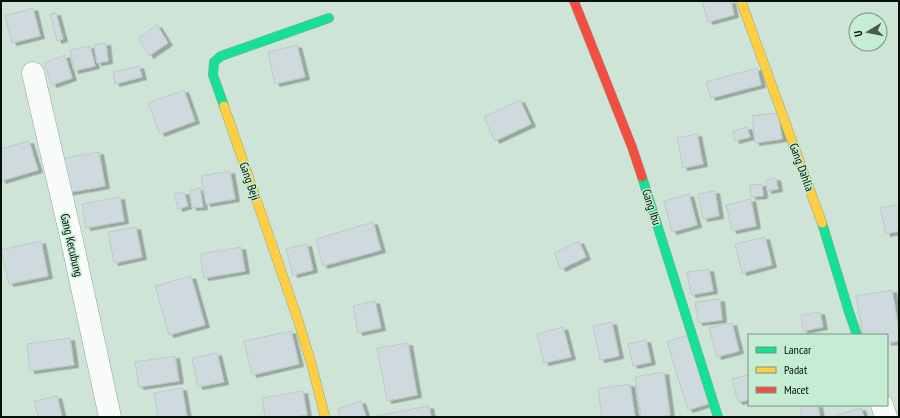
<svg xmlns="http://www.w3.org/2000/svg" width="900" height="418" font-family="'PT Sans Narrow',sans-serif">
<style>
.building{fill:#cedadd;stroke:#bec9ca;filter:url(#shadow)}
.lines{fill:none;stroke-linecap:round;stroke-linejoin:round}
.street-casing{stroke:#93a499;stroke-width:23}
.fast-casing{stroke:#93a499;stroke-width:10}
.slow-casing{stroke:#93a499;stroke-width:10}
.jam-casing{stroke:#93a499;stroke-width:10}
.street{stroke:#f8fbf9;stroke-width:22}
.fast{stroke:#16e098;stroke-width:9}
.slow{stroke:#ffcf43;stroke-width:9}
.jam{stroke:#f24e42;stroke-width:9}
.labels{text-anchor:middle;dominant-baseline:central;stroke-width:3;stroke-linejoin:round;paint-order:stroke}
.street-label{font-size:12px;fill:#041008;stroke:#c5edd3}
</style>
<defs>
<filter id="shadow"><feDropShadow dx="4.5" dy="2.5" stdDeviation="0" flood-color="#0004"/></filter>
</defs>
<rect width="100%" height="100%" fill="#cee4d6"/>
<path class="building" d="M 702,1 L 731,1 L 734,15 L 708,22 Z
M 33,8 L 40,36 L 12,43 L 5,16 Z
M 56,13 L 63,39 L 57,41 L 50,14 Z
M 157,25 L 168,43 L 149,56 L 138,38 Z
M 106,43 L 108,61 L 97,63 L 94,45 Z
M 297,45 L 305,77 L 275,84 L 268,52 Z
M 90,46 L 95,66 L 74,71 L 70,50 Z
M 65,55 L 72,78 L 52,85 L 44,63 Z
M 139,66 L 142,77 L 115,84 L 113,72 Z
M 757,68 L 761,85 L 711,98 L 706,82 Z
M 184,90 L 195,121 L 160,134 L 148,103 Z
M 520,100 L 531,124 L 495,141 L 484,117 Z
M 778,113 L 782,139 L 755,143 L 752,116 Z
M 747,127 L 750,137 L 735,141 L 733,131 Z
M 697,134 L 703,164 L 683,168 L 677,138 Z
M 29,141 L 38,170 L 1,181 L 1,149 Z
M 99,152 L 105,186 L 66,193 L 60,159 Z
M 230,171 L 235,199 L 206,204 L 201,176 Z
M 776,178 L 778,189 L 767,191 L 766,180 Z
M 762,184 L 763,196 L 751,197 L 750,185 Z
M 200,188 L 203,207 L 192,208 L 190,190 Z
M 715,191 L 719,216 L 703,219 L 698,194 Z
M 184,192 L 188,206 L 178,209 L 174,194 Z
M 689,194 L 697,225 L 672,232 L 664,201 Z
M 120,197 L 124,221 L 86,228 L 82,204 Z
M 751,199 L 756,226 L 732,231 L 726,205 Z
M 899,204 L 899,231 L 886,234 L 880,208 Z
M 373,222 L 381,250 L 323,266 L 316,239 Z
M 136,227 L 142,257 L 114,263 L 108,232 Z
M 765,237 L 772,265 L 742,273 L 735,244 Z
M 41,241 L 48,276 L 9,284 L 1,250 Z
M 579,241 L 586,257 L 561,269 L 554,253 Z
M 307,244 L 313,270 L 293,275 L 286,249 Z
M 241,247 L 245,271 L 204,278 L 200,254 Z
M 709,269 L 713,291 L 691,295 L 687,272 Z
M 191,276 L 205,325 L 169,335 L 155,286 Z
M 892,290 L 899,332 L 899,341 L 887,343 L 887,335 L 863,335 L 856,296 Z
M 720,299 L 722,320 L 698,323 L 695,302 Z
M 375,301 L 381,328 L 358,333 L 353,306 Z
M 820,312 L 823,327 L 803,331 L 801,315 Z
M 612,322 L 619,356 L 600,360 L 593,326 Z
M 732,323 L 739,351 L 717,357 L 709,328 Z
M 563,327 L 571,357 L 544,363 L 537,334 Z
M 291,331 L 299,364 L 252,375 L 244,341 Z
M 691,334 L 711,403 L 688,410 L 667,342 Z
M 70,338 L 74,365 L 30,371 L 27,344 Z
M 646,340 L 651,362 L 633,366 L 628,344 Z
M 408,343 L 417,395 L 387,401 L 377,348 Z
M 217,353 L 224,382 L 198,387 L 192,358 Z
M 175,356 L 179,381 L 139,387 L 135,362 Z
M 664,372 L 670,415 L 657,417 L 641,417 L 635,377 Z
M 747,375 L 749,384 L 749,400 L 738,402 L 732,379 Z
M 630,384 L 635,417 L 602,417 L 598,389 Z
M 182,388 L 187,417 L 158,417 L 154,393 Z
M 303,391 L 307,415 L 293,417 L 265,417 L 262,398 Z
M 57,396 L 62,417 L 38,417 L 34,401 Z
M 361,401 L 366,417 L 340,417 L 338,409 Z
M 800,405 L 818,405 L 820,417 L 802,417 Z
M 429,406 L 431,417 L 376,417 L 376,416 Z
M 861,408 L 864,417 L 837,417 L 836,415 Z"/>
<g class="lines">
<g class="street-casing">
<path id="street" d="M 33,73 L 72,241 L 110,417
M 882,405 L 886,417"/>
</g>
<g class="fast-casing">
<path id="fast" d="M 224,106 L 213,75 L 214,62 L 221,56 L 329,18
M 642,177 L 718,417
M 822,223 L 849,312 L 857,335"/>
</g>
<g class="slow-casing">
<path id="slow" d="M 741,1 L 822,223
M 224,106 L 298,320 L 312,366 L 325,417"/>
</g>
<g class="jam-casing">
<path id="jam" d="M 574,1 L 632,147 L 642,177"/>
</g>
<use href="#street" class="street"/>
<use href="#fast" class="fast"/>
<use href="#slow" class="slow"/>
<use href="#jam" class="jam"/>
</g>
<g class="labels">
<g class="street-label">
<text transform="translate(802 167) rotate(70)">Gang Dahlia</text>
<text transform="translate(250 181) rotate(71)">Gang Beji</text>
<text transform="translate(652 207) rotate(72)">Gang Ibu</text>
<text transform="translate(72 245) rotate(77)">Gang Kecubung</text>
</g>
</g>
<rect width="900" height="418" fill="none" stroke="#041008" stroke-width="4"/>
<rect x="748" y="334" width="140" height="72" fill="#c5edd3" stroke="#789582"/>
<rect x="756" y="347" width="20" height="6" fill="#16e098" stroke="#789582"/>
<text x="784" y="354" font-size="12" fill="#041008">Lancar</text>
<rect x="756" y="367" width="20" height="6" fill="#ffcf43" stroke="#789582"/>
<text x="784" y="374" font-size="12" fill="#041008">Padat</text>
<rect x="756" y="387" width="20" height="6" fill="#f24e42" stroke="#789582"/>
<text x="784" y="394" font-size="12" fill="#041008">Macet</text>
<g transform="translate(868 32) rotate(260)"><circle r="19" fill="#c5edd3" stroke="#789582"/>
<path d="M0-3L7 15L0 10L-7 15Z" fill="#4b5a50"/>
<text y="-6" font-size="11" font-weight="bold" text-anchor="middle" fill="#041008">U</text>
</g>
</svg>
